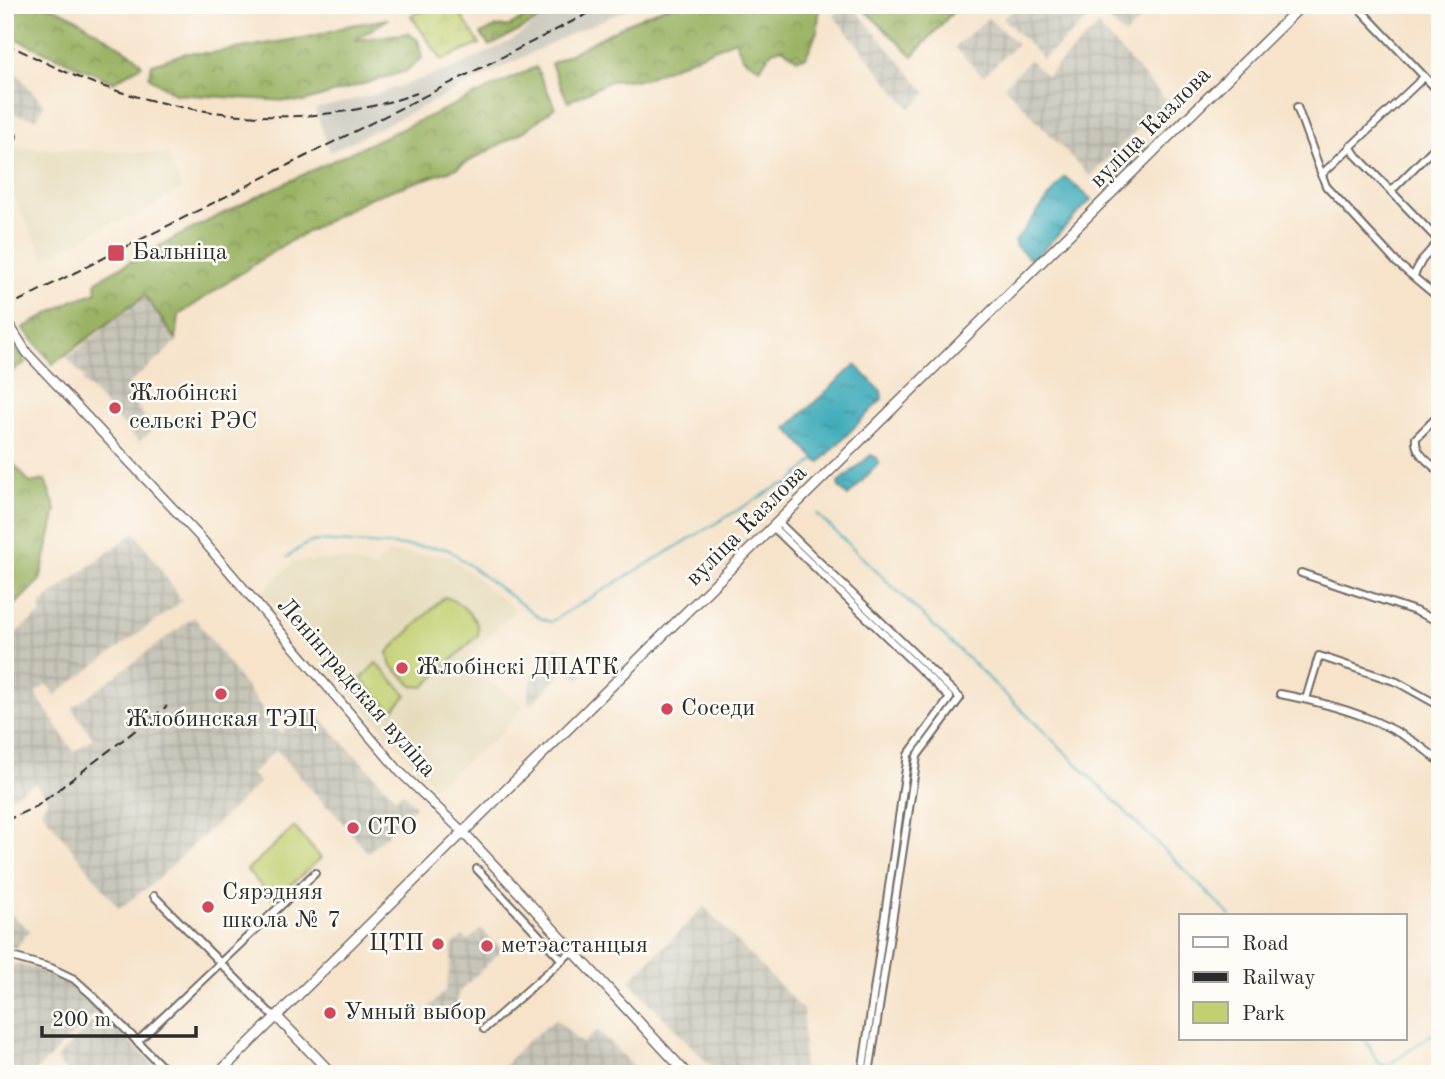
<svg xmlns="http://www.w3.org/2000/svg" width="1445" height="1079" font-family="'Old Standard TT',serif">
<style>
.built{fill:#e5daba}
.industrial{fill:url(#industrial-grid)}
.railway{fill:#c7c4b8}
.forest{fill:url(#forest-crowns);stroke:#626e47;stroke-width:2}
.wetland{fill:url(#wetland-marsh);stroke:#777d4e;stroke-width:2}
.park{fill:#c3cf71;stroke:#777d4e;stroke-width:2}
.water{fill:url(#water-ripples);stroke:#346b72;stroke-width:2}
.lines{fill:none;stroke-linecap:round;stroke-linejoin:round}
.stream{stroke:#3cabba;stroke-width:2}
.minor-casing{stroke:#726b63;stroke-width:10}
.tertiary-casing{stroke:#726b63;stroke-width:11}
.secondary-casing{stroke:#726b63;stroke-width:12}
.minor{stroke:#fff;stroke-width:6}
.tertiary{stroke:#fff;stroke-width:8}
.secondary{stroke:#fff;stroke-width:9}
.rail{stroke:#2b2b2b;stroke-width:2;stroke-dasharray:10 5;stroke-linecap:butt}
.poi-dot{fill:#d1495b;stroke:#fdfcf7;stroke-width:2.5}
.labels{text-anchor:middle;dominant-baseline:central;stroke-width:5;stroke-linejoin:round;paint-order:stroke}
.street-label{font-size:24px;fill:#2b2b2b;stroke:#fdfcf7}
.poi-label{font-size:24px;fill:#2b2b2b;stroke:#fdfcf7;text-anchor:start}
</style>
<defs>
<pattern id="industrial-grid" width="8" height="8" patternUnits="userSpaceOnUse" patternTransform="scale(1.75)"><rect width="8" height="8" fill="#c7c4b8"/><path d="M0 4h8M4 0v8" fill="none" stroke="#aba99e"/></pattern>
<pattern id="forest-crowns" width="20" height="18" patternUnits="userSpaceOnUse" patternTransform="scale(1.75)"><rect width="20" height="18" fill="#9ab263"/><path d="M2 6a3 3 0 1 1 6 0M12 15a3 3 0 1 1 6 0" fill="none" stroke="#7e9152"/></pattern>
<pattern id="wetland-marsh" width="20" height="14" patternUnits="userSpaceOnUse" patternTransform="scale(1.75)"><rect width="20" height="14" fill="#c3cf71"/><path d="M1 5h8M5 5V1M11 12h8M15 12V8" fill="none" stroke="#a8b262"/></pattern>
<pattern id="water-ripples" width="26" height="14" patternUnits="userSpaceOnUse" patternTransform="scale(1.75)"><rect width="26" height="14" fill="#3cabba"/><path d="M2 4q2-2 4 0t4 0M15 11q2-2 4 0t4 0" fill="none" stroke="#338b97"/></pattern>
</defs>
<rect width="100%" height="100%" fill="#fdfcf7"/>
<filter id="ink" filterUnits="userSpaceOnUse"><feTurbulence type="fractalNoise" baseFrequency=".0143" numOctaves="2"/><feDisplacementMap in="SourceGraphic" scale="14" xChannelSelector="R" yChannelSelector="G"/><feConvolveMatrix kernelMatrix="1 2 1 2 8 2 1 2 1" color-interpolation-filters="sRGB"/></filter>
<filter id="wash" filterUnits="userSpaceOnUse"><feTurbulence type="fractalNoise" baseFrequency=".00686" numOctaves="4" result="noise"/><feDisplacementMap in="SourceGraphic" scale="28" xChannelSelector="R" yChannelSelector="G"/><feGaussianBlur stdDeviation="1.57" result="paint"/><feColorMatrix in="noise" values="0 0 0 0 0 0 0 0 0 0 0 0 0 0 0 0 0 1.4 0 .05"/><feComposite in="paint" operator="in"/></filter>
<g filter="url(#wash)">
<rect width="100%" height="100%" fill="#f6e3ca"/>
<path class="built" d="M 11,147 L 168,154 L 182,189 L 131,219 L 129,216 L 119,222 L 117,220 L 45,259 L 5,180 Z
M 388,553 L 448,555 L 515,610 L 468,658 L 483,678 L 518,700 L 523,707 L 502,733 L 434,787 L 263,592 L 293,562 L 340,559 L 375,568 Z"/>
<path class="industrial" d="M 851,5 L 927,93 L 910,109 L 834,16 L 845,6 Z
M 1017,5 L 1082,5 L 1092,16 L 1043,59 L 1003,18 Z
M 1113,5 L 1138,5 L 1146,14 L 1125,35 L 1103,15 Z
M 988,18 L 1017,44 L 983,76 L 955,47 Z
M 1098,26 L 1167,101 L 1089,176 L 1004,86 L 1030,60 L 1046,76 Z
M 5,69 L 17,74 L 44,105 L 37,119 L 5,112 Z
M 145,297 L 175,342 L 162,356 L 128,384 L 131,387 L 125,392 L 154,428 L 139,442 L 83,381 L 85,378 L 67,358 Z
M 135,532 L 182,601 L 55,695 L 47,684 L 35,693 L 74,752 L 93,738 L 72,708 L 194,617 L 280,733 L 311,709 L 396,798 L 403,792 L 415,806 L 368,853 L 329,806 L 327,807 L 276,750 L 251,774 L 259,782 L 256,786 L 149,887 L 119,908 L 41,810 L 48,799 L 35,783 L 5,800 L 5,640 L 41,614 L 41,603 Z
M 556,646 L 584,675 L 578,679 L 565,669 L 532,704 L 528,702 L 528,690 L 536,668 Z
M 704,907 L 804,1011 L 803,1074 L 718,1074 L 629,981 Z
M 5,910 L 30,930 L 15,949 L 5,942 Z
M 481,929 L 502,950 L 459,992 L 455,1011 L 442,1021 L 430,1006 L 446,990 L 453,945 L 463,936 L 468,941 Z
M 15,964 L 41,970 L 64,979 L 99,1009 L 33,1074 L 5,1074 L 5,967 L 9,969 Z
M 101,1013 L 163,1074 L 70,1074 L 55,1060 Z
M 556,1019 L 582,1044 L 597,1030 L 642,1074 L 496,1074 L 525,1043 Z"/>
<path class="railway" d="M 563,5 L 638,5 L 572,33 L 330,152 L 315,109 L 377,94 L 457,67 L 512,40 Z"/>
<path class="forest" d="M 5,5 L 47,5 L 72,16 L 135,56 L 142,65 L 113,82 L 5,34 Z
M 545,5 L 560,5 L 532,24 L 489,46 L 481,34 L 496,27 L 510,26 Z
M 671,5 L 820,5 L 817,32 L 806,57 L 797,59 L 782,48 L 772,51 L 760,68 L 743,58 L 735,40 L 644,79 L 610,81 L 568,102 L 551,64 L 632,21 Z
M 859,5 L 959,5 L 913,56 Z
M 388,19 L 355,40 L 408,33 L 418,40 L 422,58 L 406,71 L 303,102 L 175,94 L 149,77 L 152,64 L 186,53 L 211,53 L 314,36 L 351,25 Z
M 536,67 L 555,107 L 526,130 L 457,168 L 369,198 L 283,245 L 179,315 L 176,340 L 145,296 L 53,364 L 23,328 L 72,301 L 97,292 L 96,281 C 238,200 388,136 536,67 Z
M 5,338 L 15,346 L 26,362 L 5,376 Z
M 5,454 L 30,483 L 45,480 L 56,510 L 40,580 L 5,615 Z"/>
<path class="wetland" d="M 433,5 L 454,5 L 480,44 L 442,60 L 411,16 Z"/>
<path class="park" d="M 444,597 C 459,600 481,620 478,635 L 424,687 L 413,686 L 390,664 L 388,652 Z
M 376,663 L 407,695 L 392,711 L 361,679 Z
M 294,827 L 321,858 L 274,900 L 247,870 Z"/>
<path class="water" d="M 1065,177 L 1091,199 L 1090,201 L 1037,256 L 1030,259 L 1015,245 L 1015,241 Z
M 855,365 L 881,391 L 882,399 L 820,462 L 817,461 L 787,428 Z
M 871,455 L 877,458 L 879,463 L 848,496 L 839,487 L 838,483 Z"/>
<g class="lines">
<path class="stream" d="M 788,485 L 815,459
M 817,514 L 1057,744 L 1231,916
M 287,557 L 308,543 L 316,541 L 442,548 L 449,550 L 540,618 L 550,622 L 780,485 L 787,485 L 796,495
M 1365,1039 L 1378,1063 L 1387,1066 L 1440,1029"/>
</g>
</g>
<g filter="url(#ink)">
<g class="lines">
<g class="minor-casing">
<path id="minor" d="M 1356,5 L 1440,93
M 1297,107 L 1326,186 L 1397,263 L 1440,299
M 1350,146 L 1355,154 L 1439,241
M 5,151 L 13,136
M 1321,175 L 1424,77
M 1391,191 L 1440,142
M 1414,275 L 1422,260 L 1440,240
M 1440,414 L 1416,438 C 1414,453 1430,463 1440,472
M 778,522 L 960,698 L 917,756 L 869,1074
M 773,527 L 950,698 L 908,755 L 862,1074
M 1301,573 L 1415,611 L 1440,622
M 1280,694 C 1337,705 1396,722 1440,762
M 1306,699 L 1319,656 L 1397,682 L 1440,706
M 477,869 L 562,960
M 154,896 L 269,1012 L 276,1016
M 5,955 L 51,968 L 74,979 L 92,995 L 169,1074
M 484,1029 L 572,951
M 137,1042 L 315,873"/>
</g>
<g class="tertiary-casing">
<path id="tertiary" d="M 5,318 L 27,353 L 200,537 L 400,772 L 463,832"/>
</g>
<g class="secondary-casing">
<path id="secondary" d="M 463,832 L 687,1074
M 276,1016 L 332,1074
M 218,1074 L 1302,5"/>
</g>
<use href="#minor" class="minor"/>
<use href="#tertiary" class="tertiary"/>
<use href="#secondary" class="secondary"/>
<path class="rail" d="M 5,43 C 34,57 63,72 93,83 C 196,119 312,131 417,93
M 5,308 L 605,5
M 5,821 L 37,806 L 167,706"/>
</g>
</g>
<g class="poi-dot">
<rect x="107" y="244" width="18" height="18" rx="3.5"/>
<circle cx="115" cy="408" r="7"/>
<circle cx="402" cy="668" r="7"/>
<circle cx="221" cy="694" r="7"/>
<circle cx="667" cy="709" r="7"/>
<circle cx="353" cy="828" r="7"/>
<circle cx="208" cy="907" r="7"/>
<circle cx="438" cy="944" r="7"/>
<circle cx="487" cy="946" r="7"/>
<circle cx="330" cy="1013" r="7"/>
</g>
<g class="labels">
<g class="street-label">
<text transform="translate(1151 128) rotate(-45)">вуліца Казлова</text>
<text transform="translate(747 526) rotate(-45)">вуліца Казлова</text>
<text transform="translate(356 688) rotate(49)">Ленінградская вуліца</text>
</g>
<g class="poi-label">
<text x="132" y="253">Бальніца</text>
<text x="129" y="394">Жлобінскі<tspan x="129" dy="28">сельскі РЭС</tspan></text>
<text x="416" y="668">Жлобінскі ДПАТК</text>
<text x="681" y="709">Соседи</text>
<text x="221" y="720" text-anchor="middle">Жлобинская ТЭЦ</text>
<text x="367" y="828">СТО</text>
<text x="222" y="893">Сярэдняя<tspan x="222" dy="28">школа № 7</tspan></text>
<text x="424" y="944" text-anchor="end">ЦТП</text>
<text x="501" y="946">метэастанцыя</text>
<text x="344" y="1013">Умный выбор</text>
</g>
</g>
<rect width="1445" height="1079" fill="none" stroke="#fdfcf7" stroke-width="28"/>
<rect x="1179" y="914" width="228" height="126" fill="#fdfcf7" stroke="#a9a8a5" stroke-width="2"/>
<rect x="1193" y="937" width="35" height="10" fill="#ffffff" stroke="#a9a8a5" stroke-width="2"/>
<text x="1242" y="950" font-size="21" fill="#2b2b2b">Road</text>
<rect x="1193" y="972" width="35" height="10" fill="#2b2b2b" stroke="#a9a8a5" stroke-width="2"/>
<text x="1242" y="984" font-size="21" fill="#2b2b2b">Railway</text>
<rect x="1193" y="1002" width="35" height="21" fill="#c3cf71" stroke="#a9a8a5" stroke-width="2"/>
<text x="1242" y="1020" font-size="21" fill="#2b2b2b">Park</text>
<path d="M42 1026v10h154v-10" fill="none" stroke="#2b2b2b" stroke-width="3.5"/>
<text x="52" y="1026" font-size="21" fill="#2b2b2b" stroke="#fdfcf7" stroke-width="5" paint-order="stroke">200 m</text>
</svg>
